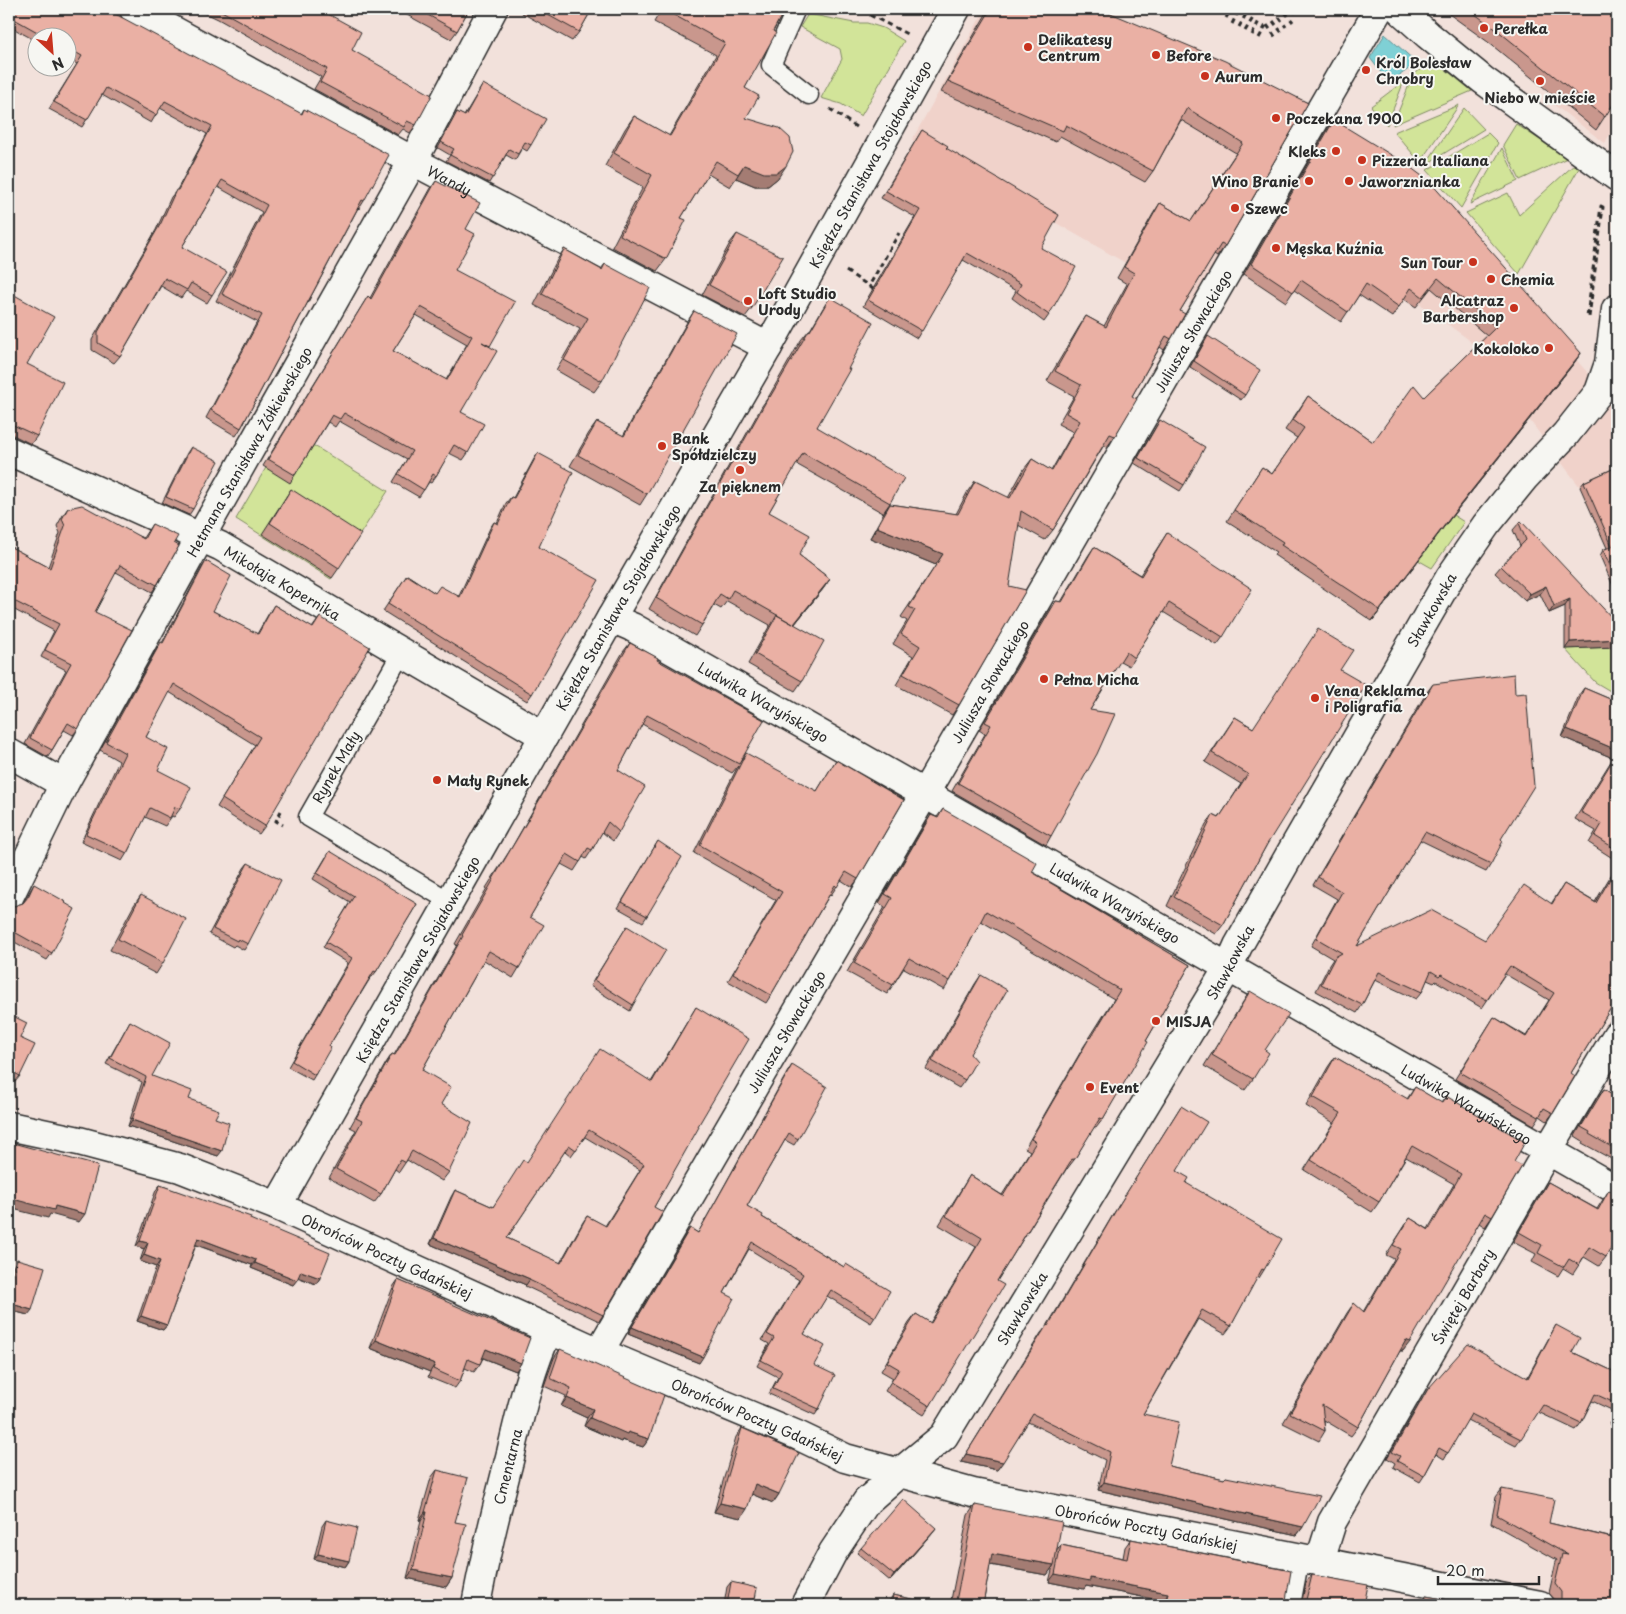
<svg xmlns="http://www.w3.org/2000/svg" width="1626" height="1614" font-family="'Playpen Sans',sans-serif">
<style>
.built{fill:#f0d2ca}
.green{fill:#d2e499;stroke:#7e8862}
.water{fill:#7fd0d5;stroke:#5d8e91}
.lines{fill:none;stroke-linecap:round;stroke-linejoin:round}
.lane-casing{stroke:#2b2b2b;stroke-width:21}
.street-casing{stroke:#2b2b2b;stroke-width:31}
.secondary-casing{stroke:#2b2b2b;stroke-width:31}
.path{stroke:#2b2b2b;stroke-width:3;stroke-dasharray:5 4;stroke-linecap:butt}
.lane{stroke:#f6f6f2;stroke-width:18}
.street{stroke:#f6f6f2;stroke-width:28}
.secondary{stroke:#f6f6f2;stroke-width:28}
.wall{fill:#c9978d;stroke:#2b2b2b;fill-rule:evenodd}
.shaded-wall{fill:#a47b73;stroke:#2b2b2b}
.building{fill:#eab0a4;stroke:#2b2b2b;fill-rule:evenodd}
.poi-dot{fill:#c8321e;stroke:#f6f6f2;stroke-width:2}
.labels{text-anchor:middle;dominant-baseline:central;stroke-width:4;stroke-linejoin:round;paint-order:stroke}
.poi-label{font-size:14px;font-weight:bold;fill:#2b2b2b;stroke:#f6f6f2;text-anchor:start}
.street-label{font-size:14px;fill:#2b2b2b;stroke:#f6f6f2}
</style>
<rect width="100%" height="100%" fill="#f2e1db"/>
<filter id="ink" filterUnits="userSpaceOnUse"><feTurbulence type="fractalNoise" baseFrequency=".02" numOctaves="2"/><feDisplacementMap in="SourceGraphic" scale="10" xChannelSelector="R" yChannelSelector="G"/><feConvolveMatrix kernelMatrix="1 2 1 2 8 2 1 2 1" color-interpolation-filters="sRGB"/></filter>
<g filter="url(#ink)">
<path class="built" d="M 985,9 L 1082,9 L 1219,67 L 1330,125 L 1534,311 L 1607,395 L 1617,424 L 1617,470 L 1580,487 L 1468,339 L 1279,203 L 1216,315 L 912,140 Z
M 1610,9 L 1617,9 L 1617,121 L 1605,143 L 1546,99 Z"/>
<path class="green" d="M 808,14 L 854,23 L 867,23 L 883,28 L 904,41 L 861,116 L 841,104 L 821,98 L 842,59 L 840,49 L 800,27 Z
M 1434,60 L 1472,91 L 1393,125 L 1413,75 Z
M 1404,81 L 1387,125 L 1371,106 Z
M 1459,105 L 1420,162 L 1394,132 Z
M 1464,108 L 1484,129 L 1425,165 Z
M 1516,124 L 1567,158 L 1520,180 L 1503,145 Z
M 1488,133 L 1498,143 L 1461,208 L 1427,170 Z
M 1502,148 L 1518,181 L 1470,204 Z
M 1576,163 L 1579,168 L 1519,274 L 1466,213 L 1508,193 L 1519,215 Z
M 288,430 L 388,491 L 331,579 L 236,519 Z
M 1453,515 L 1464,522 L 1432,568 L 1418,560 Z
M 1617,647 L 1617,695 L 1595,682 L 1565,649 Z"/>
<path class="water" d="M 1385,34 L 1417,63 L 1389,83 L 1370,58 Z"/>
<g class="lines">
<g class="lane-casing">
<path id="lane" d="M 796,9 L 771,65 L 809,95
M 402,652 L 308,817 L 449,901
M 1291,1605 L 1300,1557"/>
</g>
<g class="street-casing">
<g id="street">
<path id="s1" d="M 134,9 L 413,161 L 768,347"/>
<path d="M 1399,9 L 1428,35 L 1483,80 L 1617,177"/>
<path id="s2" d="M 9,451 L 220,546 L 544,736"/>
<path id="s3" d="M 611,618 L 632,627 C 961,813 1289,1003 1617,1190"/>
<path d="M 9,753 L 64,784"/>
<path id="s4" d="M 9,897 L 64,784 L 201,536 L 413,161 L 493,9"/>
<path id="s5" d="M 277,1206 L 611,618 L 768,347 L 956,9"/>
<path id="s6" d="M 599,1352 L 936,774 L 1379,9"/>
<path id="s7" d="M 899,1473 L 944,1436 L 1228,968 L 1238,946 L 1293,849 L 1450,577 L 1486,525 L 1525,477 L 1565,435 L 1599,392 L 1609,363 L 1616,309"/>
<path id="s8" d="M 476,1605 C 485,1554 498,1503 511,1453 C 521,1410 530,1369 549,1329"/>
</g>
</g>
<g class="secondary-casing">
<g id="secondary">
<path id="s9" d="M 9,1126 L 79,1141 L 180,1168 L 277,1206 L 599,1352 L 797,1435 L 845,1458 L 973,1493 L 1540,1605"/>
<path id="s10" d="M 1320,1560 L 1332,1522 L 1548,1150 L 1617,1035"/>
<path d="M 805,1605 L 833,1552 L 867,1501 L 899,1473"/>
</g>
</g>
<path class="path" d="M 826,9 C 841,13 854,15 868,9
M 1293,9 L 1298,16
M 1302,9 L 1304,11
M 862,11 L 907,34
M 1216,12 L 1218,9
M 1285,12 L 1293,22
M 1279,17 L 1286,27
M 1226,18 L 1231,9
M 1273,21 L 1282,33
M 1232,24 L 1239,10
M 1267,25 L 1276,38
M 1239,27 L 1246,14
M 1245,31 L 1253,18
M 1252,35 L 1259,21
M 1259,38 L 1266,25
M 830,109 L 856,127
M 1601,206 L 1603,207 L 1589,317 L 1587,317 Z
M 846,271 L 869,286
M 873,289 L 869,286 L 899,233
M 281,811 L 276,821 L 283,825"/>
<use href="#lane" class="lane"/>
<use href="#street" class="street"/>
<use href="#secondary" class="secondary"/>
</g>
<path class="wall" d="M 9,9 L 301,114 L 304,109 L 364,201 L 359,209 L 358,208 L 241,428 L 236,436 L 206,418 L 257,322 L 216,301 L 262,212 L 218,187 L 182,247 L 212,295 L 207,303 L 186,291 L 181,298 L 161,286 L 120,356 L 114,363 L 92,350 L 92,340 L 156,230 L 171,197 L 177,190 L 207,134 L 160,108 L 151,123 L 102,95 L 82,127 L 49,109 L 77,64 L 68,59 L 68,38 L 38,38 L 38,42 L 9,26 Z
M 197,9 L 319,9 L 352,50 L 416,125 L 410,133 L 403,129 L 398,135 L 314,89 L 321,77 L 218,19 Z
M 396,9 L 469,9 L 457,31 L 451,39 Z
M 524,9 L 592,9 L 579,32 L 572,41 L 522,13 Z
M 662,9 L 787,9 L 779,20 L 745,88 L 746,118 L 778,178 L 768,186 L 755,186 L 736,178 L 730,187 L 708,174 L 681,218 L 666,259 L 657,271 L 612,247 L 643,187 L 605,166 L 625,129 L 634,116 L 669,136 L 716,55 L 654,22 Z
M 989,9 L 1101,9 L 1308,103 L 1225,246 L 1217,257 L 1214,255 L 1180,311 L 1171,339 L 1164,350 L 1160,347 L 1132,396 L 1115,436 L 1107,447 L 1104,445 L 1053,530 L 1045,540 L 1018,525 L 959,705 L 952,715 L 896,685 L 913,656 L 893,644 L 907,621 L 901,617 L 936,565 L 870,538 L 883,514 L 890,504 L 956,514 L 968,491 L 975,481 L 1008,498 L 1024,469 L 1032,459 L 1051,471 L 1073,432 L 1058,424 L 1074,396 L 1047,381 L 1079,327 L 1086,316 L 1104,326 L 1127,284 L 1117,278 L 1153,214 L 1160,203 L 1191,221 L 1236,153 L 1181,120 L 1153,171 L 1145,182 L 1060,136 L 1056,142 L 941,92 Z
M 1442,9 L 1617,9 L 1617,98 L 1596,130 L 1488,42 Z
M 483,84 L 531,145 L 527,151 L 522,148 L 515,160 L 506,155 L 489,183 L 446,161 L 450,155 L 438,148 L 454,118 L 457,112 L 464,116 Z
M 1334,120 L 1581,353 L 1574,363 L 1453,515 L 1372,621 L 1274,555 L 1276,552 L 1227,521 L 1262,467 L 1272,474 L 1297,438 L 1285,430 L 1308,396 L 1373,442 L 1424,397 L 1487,336 L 1431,288 L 1416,307 L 1404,299 L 1392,317 L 1359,295 L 1341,322 L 1294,290 L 1286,302 L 1244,274 L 1327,130 Z
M 922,130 L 946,148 L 1041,248 L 1049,315 L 1044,322 L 1012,298 L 1016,291 L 963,260 L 917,338 L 863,306 L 915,217 L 881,198 Z
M 436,181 L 466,229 L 455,270 L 490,346 L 461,412 L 468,453 L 463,460 L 449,453 L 436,476 L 431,483 L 429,482 L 419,497 L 393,482 L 407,459 L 339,421 L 335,427 L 328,422 L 290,483 L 263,466 L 363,304 L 368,296 L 370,298 L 431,188 ZM 416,315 L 467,344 L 446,380 L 393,351 Z
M 737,234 L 752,308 L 745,317 L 702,295 L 730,243 Z
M 564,249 L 601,269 L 605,264 L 602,381 L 594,392 L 556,370 L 580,329 L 534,305 L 557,260 Z
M 9,292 L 27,364 L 37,436 L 31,444 L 9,433 Z
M 830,297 L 817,427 L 890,503 L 883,513 L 796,464 L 769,512 L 799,555 L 830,579 L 823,589 L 794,625 L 802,681 L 795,691 L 748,664 L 770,625 L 727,601 L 721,609 L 714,605 L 702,625 L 695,636 L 649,609 L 762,406 L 769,396 L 801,340 L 809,330 L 810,330 L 823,308 Z
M 694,311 L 647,494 L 640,505 L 570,466 L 589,433 L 597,422 L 623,436 L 687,322 Z
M 1208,336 L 1245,395 L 1241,400 L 1190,367 Z
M 1160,420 L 1184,485 L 1180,491 L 1134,463 Z
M 191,447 L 193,509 L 189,515 L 162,503 L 187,453 Z
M 538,453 L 539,547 L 532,694 L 527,701 L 383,611 L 407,575 L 435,593 L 459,596 L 490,528 L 494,522 L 497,523 L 506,503 L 511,497 L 513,498 L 534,459 Z
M 1617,467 L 1617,595 L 1600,556 L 1603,550 L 1607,548 L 1580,487 L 1584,482 Z
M 291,489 L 339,568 L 332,578 L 262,534 Z
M 68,508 L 143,538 L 152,524 L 174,543 L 157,585 L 152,592 L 116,572 L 95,612 L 78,729 L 73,735 L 64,730 L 48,757 L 25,744 L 66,670 L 41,657 L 54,631 L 9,607 L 9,546 L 48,567 L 60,533 L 57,526 L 63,515 Z
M 1519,523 L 1617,623 L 1565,649 L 1565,606 L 1549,613 L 1540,594 L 1525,601 L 1495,573 L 1501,566 L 1520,546 L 1513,530 Z
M 1167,533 L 1223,637 L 1217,645 L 1163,612 L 1129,666 L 1120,661 L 1090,710 L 1051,836 L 1046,845 L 952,791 L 985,734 L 979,730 L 1050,609 L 1056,601 L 1061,602 L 1088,556 L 1094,547 L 1140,575 Z
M 206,561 L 213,611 L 257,634 L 269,613 L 274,605 L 312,628 L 320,617 L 265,826 L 259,834 L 217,807 L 255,745 L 169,692 L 146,737 L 158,770 L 180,809 L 174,817 L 172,816 L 165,826 L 145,817 L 127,853 L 122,861 L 81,842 L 119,761 L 100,750 L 156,650 L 162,643 L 201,569 Z
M 630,643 L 657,660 L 743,757 L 817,791 L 836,760 L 858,879 L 852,887 L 841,880 L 831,895 L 830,894 L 771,995 L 766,1003 L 728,981 L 776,900 L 694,853 L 738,766 L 732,773 L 642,724 L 618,770 L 619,832 L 613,841 L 602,832 L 592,850 L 586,859 L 583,857 L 574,871 L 561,864 L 530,917 L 519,968 L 513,978 L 484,960 L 422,1070 L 441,1104 L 449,1172 L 442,1181 L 407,1160 L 399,1172 L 395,1169 L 381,1194 L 374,1203 L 329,1178 L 356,1130 L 350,1127 L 386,1063 L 392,1054 L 394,1055 L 457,945 L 455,944 L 487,888 L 486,888 L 512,847 L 623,652 Z
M 1340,670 L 1266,846 L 1223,925 L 1216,934 L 1167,906 L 1206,824 L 1213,815 L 1219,818 L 1241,784 L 1205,762 L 1235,717 L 1253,728 Z
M 1433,684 L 1501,839 L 1491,864 L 1486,872 L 1420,840 L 1357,946 L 1485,940 L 1551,904 L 1564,884 L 1595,902 L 1617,865 L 1617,998 L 1571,1073 L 1553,1113 L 1547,1121 L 1540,1116 L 1534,1125 L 1455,1079 L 1494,1017 L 1526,1036 L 1549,1000 L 1505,974 L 1482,1008 L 1436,981 L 1434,983 L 1427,980 L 1422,992 L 1416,999 L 1375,980 L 1362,1005 L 1357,1013 L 1316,991 L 1329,965 L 1333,959 L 1311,946 L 1337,899 L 1313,885 L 1427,692 Z
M 1584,688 L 1617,702 L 1617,861 L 1589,843 L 1596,831 L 1575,819 L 1613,758 L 1562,737 L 1579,695 Z
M 943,809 L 1032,872 L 1190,965 L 1146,1041 L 1103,1119 L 1096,1128 L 1094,1127 L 1074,1160 L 1067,1169 L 1067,1168 L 997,1281 L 930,1406 L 924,1415 L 885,1391 L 893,1378 L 881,1371 L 909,1323 L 916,1314 L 930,1323 L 976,1247 L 939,1225 L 970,1175 L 1002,1195 L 1030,1151 L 1025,1148 L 1084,1046 L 1090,1037 L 1114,999 L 981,921 L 950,981 L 944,990 L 904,968 L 887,994 L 847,972 L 885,907 L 879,903 L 925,824 L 931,815 L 937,817 Z
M 658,841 L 647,916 L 643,922 L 618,908 Z
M 326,857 L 417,904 L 376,972 L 372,977 L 371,977 L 329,1046 L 315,1075 L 312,1080 L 288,1067 L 348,963 L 323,947 L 350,902 L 313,879 Z
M 248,863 L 248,944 L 244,950 L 235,945 L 233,947 L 209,934 L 244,868 Z
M 34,884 L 52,953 L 47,960 L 9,939 L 9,905 L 14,906 L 23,903 Z
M 141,895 L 163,963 L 156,974 L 110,950 L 134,905 Z
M 627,926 L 633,1005 L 630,1011 L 590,986 Z
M 981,975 L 970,1054 L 965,1080 L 959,1088 L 926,1069 L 975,984 Z
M 1250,991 L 1265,1050 L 1253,1079 L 1245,1090 L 1204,1066 L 1243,1002 Z
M 696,1007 L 698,1126 L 654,1207 L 603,1315 L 599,1321 L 525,1286 L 526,1285 L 430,1244 L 451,1197 L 455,1190 L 493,1207 L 527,1162 L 651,1082 ZM 585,1137 L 640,1170 L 605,1226 L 587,1216 L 583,1222 L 560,1263 L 507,1238 L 565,1151 L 571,1156 Z
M 9,1014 L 20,1038 L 20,1076 L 15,1082 L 9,1079 Z
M 130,1021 L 152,1076 L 189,1099 L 218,1156 L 128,1126 L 142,1082 L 106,1064 Z
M 1335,1057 L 1407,1099 L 1415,1087 L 1441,1103 L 1446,1096 L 1514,1162 L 1492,1217 L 1485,1227 L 1479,1223 L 1403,1351 L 1400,1351 L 1358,1427 L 1351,1436 L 1324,1420 L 1325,1431 L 1319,1441 L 1283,1423 L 1347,1313 L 1354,1303 L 1363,1312 L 1394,1259 L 1386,1255 L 1410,1218 L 1428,1229 L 1454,1184 L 1406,1157 L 1379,1202 L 1372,1212 L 1304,1170 L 1334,1123 L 1306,1106 L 1328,1067 Z
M 792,1065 L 798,1139 L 794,1145 L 785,1140 L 747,1206 L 762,1217 L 844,1267 L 846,1264 L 875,1317 L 871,1323 L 827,1296 L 804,1334 L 814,1365 L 819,1409 L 815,1415 L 769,1394 L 778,1377 L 757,1366 L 769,1344 L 762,1340 L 799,1280 L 749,1249 L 724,1293 L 699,1363 L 628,1334 L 686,1234 L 690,1228 L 698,1233 L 788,1071 Z
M 1604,1089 L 1617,1097 L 1617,1162 L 1582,1143 L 1583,1141 L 1575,1136 L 1597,1098 Z
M 1181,1106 L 1177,1171 L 1186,1183 L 1264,1270 L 1259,1278 L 1257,1277 L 1231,1326 L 1225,1334 L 1198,1319 L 1143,1414 L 1169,1466 L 1224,1479 L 1226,1477 L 1303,1527 L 1297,1535 L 1098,1490 L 1105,1460 L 1028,1422 L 997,1470 L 961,1462 L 1041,1333 L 1047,1326 L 1114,1213 Z
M 1548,1182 L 1597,1209 L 1609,1190 L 1606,1257 L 1599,1266 L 1584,1257 L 1573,1274 L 1563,1268 L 1558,1276 L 1532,1262 L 1536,1254 L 1513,1242 L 1542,1192 Z
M 160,1185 L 250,1219 L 320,1278 L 316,1284 L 298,1277 L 293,1285 L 251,1268 L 252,1265 L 196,1245 L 167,1325 L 163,1330 L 137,1321 L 156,1267 L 140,1261 L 144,1249 L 136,1246 L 156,1190 Z
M 17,1259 L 28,1315 L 9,1310 L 9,1281 L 14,1265 Z
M 398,1280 L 445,1301 L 521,1363 L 516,1371 L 483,1358 L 480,1364 L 474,1372 L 465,1368 L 460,1381 L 455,1388 L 428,1377 L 430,1372 L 370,1348 L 393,1287 Z
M 1556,1325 L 1572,1352 L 1617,1373 L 1617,1429 L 1609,1424 L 1616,1412 L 1592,1401 L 1581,1423 L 1576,1430 L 1538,1412 L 1516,1445 L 1467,1420 L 1444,1459 L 1436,1454 L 1424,1476 L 1420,1482 L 1393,1467 L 1395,1463 L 1387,1458 L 1428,1389 L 1527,1378 L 1552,1332 Z
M 560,1349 L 649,1439 L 643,1447 L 622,1440 L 621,1442 L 584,1426 L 587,1418 L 561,1406 L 566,1396 L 544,1386 L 554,1358 Z
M 742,1428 L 779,1494 L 773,1503 L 752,1494 L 741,1518 L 714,1512 L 736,1437 Z
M 437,1470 L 455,1522 L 452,1578 L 446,1587 L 407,1578 L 421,1521 L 419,1520 L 431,1478 Z
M 1502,1489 L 1549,1523 L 1609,1537 L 1615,1529 L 1617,1605 L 1555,1605 L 1555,1600 L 1549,1593 L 1556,1562 L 1557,1560 L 1491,1523 L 1496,1497 Z
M 975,1505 L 1056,1552 L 1061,1545 L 1123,1558 L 1125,1547 L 1131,1539 L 1286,1600 L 1290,1605 L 1162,1605 L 1163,1601 L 1086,1586 L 1084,1589 L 1049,1582 L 1053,1566 L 1047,1575 L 990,1565 L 983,1605 L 950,1605 L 968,1515 Z
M 326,1520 L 349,1561 L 345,1567 L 314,1559 L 322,1526 Z
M 932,1533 L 890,1581 L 857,1553 L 861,1548 Z
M 1312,1575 L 1364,1605 L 1301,1605 L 1306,1582 Z
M 731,1582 L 754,1605 L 724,1605 L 727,1587 Z
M 893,1595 L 939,1605 L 888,1605 L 889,1601 Z
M 1426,1596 L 1478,1605 L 1420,1605 Z"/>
<path class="shaded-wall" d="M 744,165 L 786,166 L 778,178 L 768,186 L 755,186 L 736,178 Z
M 1581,353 L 1574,363 L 1453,515 L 1372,621 L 1460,505 Z
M 877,527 L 943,554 L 936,565 L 870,538 Z
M 830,579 L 823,589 L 786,635 L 794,624 Z
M 1546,586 L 1540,594 L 1525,601 L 1530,594 Z
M 1570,599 L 1565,606 L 1549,613 L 1554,606 Z
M 1617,639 L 1617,647 L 1565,649 L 1570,642 Z
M 1567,729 L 1617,750 L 1617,752 L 1613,758 L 1562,737 Z
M 132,1120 L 222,1151 L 218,1156 L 128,1126 Z
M 9,1198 L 55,1206 L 85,1214 L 79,1222 L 50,1214 L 48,1218 L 9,1208 Z
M 198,1238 L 256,1260 L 252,1265 L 194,1244 Z
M 434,1238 L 530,1279 L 526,1285 L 430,1244 Z
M 140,1241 L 148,1243 L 144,1249 L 136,1246 Z
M 144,1255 L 160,1261 L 156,1267 L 140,1261 Z
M 255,1263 L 297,1280 L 293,1285 L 251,1268 Z
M 301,1271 L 320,1278 L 316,1284 L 297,1277 Z
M 9,1303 L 32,1310 L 28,1315 L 9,1310 Z
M 141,1316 L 167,1325 L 163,1330 L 137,1321 Z
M 632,1327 L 703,1357 L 699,1363 L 628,1334 Z
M 376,1340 L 435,1364 L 430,1372 L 370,1348 Z
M 1406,1340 L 1410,1342 L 1403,1351 L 1399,1350 Z
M 486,1349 L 521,1363 L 516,1371 L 481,1357 Z
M 567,1398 L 593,1409 L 587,1418 L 561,1406 Z
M 590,1418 L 628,1432 L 649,1439 L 643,1447 L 622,1440 L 621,1442 L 584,1426 Z
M 966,1454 L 1003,1462 L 997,1470 L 961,1462 Z
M 1104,1482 L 1303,1527 L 1297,1535 L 1098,1490 Z
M 755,1484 L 779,1494 L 773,1503 L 749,1493 Z
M 720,1503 L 747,1509 L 741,1518 L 714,1512 Z
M 425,1512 L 427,1512 L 421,1521 L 419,1520 Z
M 936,1528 L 932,1533 L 890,1581 L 894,1575 Z
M 318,1554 L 349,1561 L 345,1567 L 314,1559 Z
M 992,1554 L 1054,1565 L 1047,1575 L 985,1564 Z
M 413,1570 L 452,1578 L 446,1587 L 407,1578 Z
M 1055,1574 L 1090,1578 L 1168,1593 L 1163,1601 L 1086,1586 L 1084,1589 L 1049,1582 Z
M 956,1601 L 976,1605 L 954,1605 Z
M 1211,1602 L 1230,1605 L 1209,1605 Z"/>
<path class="building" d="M 9,9 L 106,9 L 302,114 L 304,109 L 389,155 L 364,201 L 362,200 L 241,428 L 211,410 L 262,315 L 222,294 L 267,205 L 222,180 L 182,247 L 227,272 L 212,295 L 191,283 L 187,290 L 165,278 L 120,356 L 98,343 L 98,332 L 161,223 L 176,190 L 178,190 L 212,126 L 165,101 L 156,115 L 106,88 L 87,120 L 54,102 L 82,56 L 68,48 L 68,38 L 48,38 L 9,16 Z
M 218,9 L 319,9 L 361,32 L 352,50 L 432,95 L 416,125 L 407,121 L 404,127 L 320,82 L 327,69 Z
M 417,9 L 469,9 L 457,31 Z
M 537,9 L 592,9 L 579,32 Z
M 663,9 L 785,9 L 773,31 L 776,33 L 745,88 L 759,96 L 746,118 L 779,128 L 790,138 L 793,152 L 786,166 L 777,173 L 764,173 L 744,165 L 738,174 L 716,161 L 681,218 L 686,220 L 666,259 L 620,235 L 652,175 L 614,153 L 634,116 L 670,136 L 725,43 Z
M 991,9 L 1101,9 L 1225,61 L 1308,103 L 1225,246 L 1221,244 L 1180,311 L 1185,314 L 1171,339 L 1166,336 L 1132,396 L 1137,399 L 1115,436 L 1110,434 L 1053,530 L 1021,511 L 1009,586 L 1026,590 L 959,705 L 903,674 L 920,646 L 901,634 L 915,610 L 909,607 L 943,554 L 877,527 L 890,504 L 958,514 L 975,481 L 1010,498 L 1032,459 L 1052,471 L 1080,421 L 1066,413 L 1081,385 L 1055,371 L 1086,316 L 1106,327 L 1134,273 L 1124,267 L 1160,203 L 1191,221 L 1243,143 L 1187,108 L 1153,171 L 1066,125 L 1063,131 L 948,81 Z
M 1468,9 L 1617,9 L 1617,98 L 1605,117 L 1497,30 Z
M 483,84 L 546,119 L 531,145 L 525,142 L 518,154 L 509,149 L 493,178 L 450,155 L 454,149 L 441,142 L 457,112 L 465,116 Z
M 1334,120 L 1406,164 L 1430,182 L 1581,353 L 1460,505 L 1380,610 L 1281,545 L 1283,542 L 1234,510 L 1262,467 L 1272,474 L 1304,428 L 1293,420 L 1308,396 L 1373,442 L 1414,385 L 1424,397 L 1496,327 L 1438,278 L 1423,297 L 1411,288 L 1399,307 L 1366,284 L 1348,312 L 1301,280 L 1293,292 L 1251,264 Z
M 922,130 L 948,146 L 946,148 L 1059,215 L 1041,248 L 1076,267 L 1049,315 L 1017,292 L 1021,284 L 967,253 L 922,331 L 868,300 L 920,210 L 886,191 Z
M 436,181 L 480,203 L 466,229 L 475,234 L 455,270 L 515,302 L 490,346 L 482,342 L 497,351 L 461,412 L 484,424 L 468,453 L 454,445 L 436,476 L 433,474 L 424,490 L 398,474 L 412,451 L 344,413 L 340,419 L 332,415 L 295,475 L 268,459 L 368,296 L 371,299 ZM 421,307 L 472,336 L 447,380 L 393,351 Z
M 737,234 L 783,257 L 752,308 L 709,285 Z
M 564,249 L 602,270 L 605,264 L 650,288 L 602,381 L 564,360 L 588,318 L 542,294 Z
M 9,292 L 54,317 L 27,364 L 63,382 L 37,436 L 11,424 L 9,429 Z
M 830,297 L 873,322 L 848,369 L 850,369 L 817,427 L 904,478 L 890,503 L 803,453 L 769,512 L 810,535 L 799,555 L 830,579 L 794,624 L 824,641 L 802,681 L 755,654 L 777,615 L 793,624 L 733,590 L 728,599 L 720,594 L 702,625 L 656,598 L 769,396 L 770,397 L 809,330 L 810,331 Z
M 694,311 L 737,334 L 647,494 L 578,455 L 597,422 L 624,436 Z
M 1208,336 L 1260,370 L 1245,395 L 1194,361 Z
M 1160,420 L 1205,447 L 1184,485 L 1138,458 Z
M 191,447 L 219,461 L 193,509 L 166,497 Z
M 538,453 L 573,472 L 539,547 L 599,580 L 532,694 L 388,604 L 407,575 L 435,593 L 440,586 L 460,597 L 494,522 L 498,524 L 511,497 L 514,498 Z
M 1617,467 L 1617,581 L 1603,550 L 1612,546 L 1584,482 Z
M 291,489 L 361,534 L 339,568 L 270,523 Z
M 82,505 L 144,539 L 152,524 L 178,536 L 174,543 L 179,546 L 157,585 L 120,565 L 95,612 L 132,630 L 78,729 L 68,723 L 52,750 L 30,738 L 71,663 L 45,650 L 59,624 L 12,600 L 9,605 L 9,546 L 50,568 L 65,526 L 62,519 L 68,508 Z
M 1521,521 L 1617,623 L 1617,639 L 1570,642 L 1570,599 L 1554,606 L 1546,586 L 1530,594 L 1501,566 L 1526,540 L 1519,523 Z
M 1167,533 L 1252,589 L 1223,637 L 1169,603 L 1134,658 L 1126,652 L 1090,710 L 1115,714 L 1097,754 L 1051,836 L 958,783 L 991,725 L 985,722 L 1056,601 L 1062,602 L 1094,547 L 1141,576 Z
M 206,561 L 231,576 L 213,611 L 258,634 L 274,605 L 313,628 L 320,617 L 370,647 L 265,826 L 222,799 L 260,737 L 174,684 L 146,737 L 168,749 L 158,770 L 191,787 L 180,809 L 175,807 L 170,818 L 150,808 L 127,853 L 86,834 L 125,753 L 106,742 L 161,642 L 163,643 Z
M 1318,629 L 1353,650 L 1340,670 L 1366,685 L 1266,846 L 1223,925 L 1174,897 L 1213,815 L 1219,818 L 1248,774 L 1212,753 L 1235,717 L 1253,728 Z
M 630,643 L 658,658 L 657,660 L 764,720 L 739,764 L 647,715 L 618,770 L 645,787 L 619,832 L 608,822 L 592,850 L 588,848 L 580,862 L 567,854 L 530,917 L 544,925 L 519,968 L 489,951 L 422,1070 L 451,1087 L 441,1104 L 472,1123 L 449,1172 L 412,1151 L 405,1163 L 400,1160 L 381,1194 L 336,1169 L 362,1121 L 356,1118 L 392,1054 L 395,1055 L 463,936 L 462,935 L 494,879 L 493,879 L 518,837 Z
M 1514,674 L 1515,694 L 1526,693 L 1534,786 L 1501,839 L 1503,841 L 1491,864 L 1425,832 L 1357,946 L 1431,910 L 1485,940 L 1524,885 L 1552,904 L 1564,884 L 1596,903 L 1617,867 L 1617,998 L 1571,1073 L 1575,1076 L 1553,1113 L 1544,1108 L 1539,1117 L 1460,1072 L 1494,1017 L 1526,1037 L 1554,993 L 1510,966 L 1487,1000 L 1441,974 L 1439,976 L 1431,971 L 1422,992 L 1379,972 L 1362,1005 L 1321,984 L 1335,957 L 1342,953 L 1316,938 L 1342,892 L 1318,877 L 1433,684 Z
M 1584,688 L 1617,702 L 1617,750 L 1567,729 Z
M 746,753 L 817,791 L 836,760 L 904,800 L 858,879 L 846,872 L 837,887 L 835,885 L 771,995 L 733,973 L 782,892 L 700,845 Z
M 1617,753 L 1617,850 L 1595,836 L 1602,824 L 1581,812 Z
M 943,809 L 1037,863 L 1032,872 L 1190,965 L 1146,1041 L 1148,1042 L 1103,1119 L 1100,1118 L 1074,1160 L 1072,1159 L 997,1281 L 1004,1285 L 930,1406 L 891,1382 L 899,1369 L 887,1362 L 916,1314 L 931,1323 L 982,1238 L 946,1216 L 970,1175 L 1003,1196 L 1036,1142 L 1031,1139 L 1090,1037 L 1091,1038 L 1120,990 L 986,911 L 950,981 L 909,958 L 893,985 L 854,963 L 892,898 L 885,894 L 931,815 L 938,818 Z
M 658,841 L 682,857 L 647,916 L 622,902 Z
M 330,851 L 417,904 L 376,972 L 374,971 L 329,1046 L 331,1047 L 315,1075 L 292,1061 L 352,958 L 326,942 L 354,896 L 317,873 Z
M 248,863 L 281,880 L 248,944 L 238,939 L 237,941 L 213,929 Z
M 34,884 L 66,902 L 65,903 L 75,909 L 52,953 L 9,929 L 9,905 L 14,906 L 23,903 L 28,897 Z
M 141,895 L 186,919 L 163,963 L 118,939 Z
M 627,926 L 666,950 L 633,1005 L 594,980 Z
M 981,975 L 1007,990 L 970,1054 L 976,1061 L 965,1080 L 932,1061 Z
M 1250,991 L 1289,1014 L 1265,1050 L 1269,1053 L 1253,1079 L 1212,1055 Z
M 696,1007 L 749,1039 L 698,1126 L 699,1127 L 654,1207 L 663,1212 L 603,1315 L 529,1280 L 530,1279 L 434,1238 L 455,1190 L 493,1207 L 523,1160 L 527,1162 L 600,1049 L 652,1082 ZM 589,1130 L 644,1164 L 606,1226 L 587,1216 L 561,1263 L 507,1238 L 569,1145 L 576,1150 Z
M 9,1014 L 27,1023 L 20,1038 L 35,1045 L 20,1076 L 9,1070 Z
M 130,1021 L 170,1043 L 152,1076 L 192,1091 L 189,1099 L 219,1110 L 215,1118 L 229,1123 L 222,1151 L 132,1120 L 146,1077 L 110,1058 Z
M 1335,1057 L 1408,1099 L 1415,1087 L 1442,1103 L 1446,1096 L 1525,1142 L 1514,1162 L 1522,1166 L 1492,1217 L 1485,1213 L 1410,1342 L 1406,1340 L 1358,1427 L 1322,1405 L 1325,1431 L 1290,1413 L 1354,1303 L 1364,1312 L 1401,1249 L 1393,1245 L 1410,1218 L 1429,1230 L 1461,1174 L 1412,1146 L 1379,1202 L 1311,1160 L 1341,1113 L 1313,1097 Z
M 792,1065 L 827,1087 L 798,1139 L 789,1133 L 747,1206 L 763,1215 L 762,1217 L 844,1267 L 846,1264 L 890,1291 L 875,1317 L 831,1290 L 804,1334 L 825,1346 L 814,1365 L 835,1375 L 819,1409 L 773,1388 L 782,1371 L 761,1360 L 774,1338 L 767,1334 L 803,1274 L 752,1242 L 724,1293 L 734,1298 L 703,1357 L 632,1327 L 690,1228 L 698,1233 Z
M 1604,1089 L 1617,1097 L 1617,1150 L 1589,1134 L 1590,1132 L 1581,1127 Z
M 1181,1106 L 1207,1122 L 1177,1171 L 1189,1178 L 1186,1183 L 1282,1239 L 1264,1270 L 1262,1269 L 1231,1326 L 1202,1310 L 1143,1414 L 1179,1422 L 1169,1466 L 1224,1479 L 1226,1477 L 1320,1496 L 1303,1527 L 1104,1482 L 1110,1452 L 1033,1414 L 1003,1462 L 966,1454 L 1047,1325 L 1048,1326 L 1119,1205 Z
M 9,1142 L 98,1166 L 85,1214 L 55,1206 L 54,1210 L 9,1198 Z
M 1548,1182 L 1598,1210 L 1609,1190 L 1617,1194 L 1617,1237 L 1606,1257 L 1589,1247 L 1579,1265 L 1569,1259 L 1564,1267 L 1538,1253 L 1542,1245 L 1519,1232 Z
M 160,1185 L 251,1217 L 250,1219 L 330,1253 L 320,1278 L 301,1271 L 297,1280 L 255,1263 L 256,1260 L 198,1238 L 167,1325 L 141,1316 L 160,1261 L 144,1255 L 148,1243 L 140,1241 Z
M 17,1259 L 45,1267 L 32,1310 L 9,1303 L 9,1289 Z
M 398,1280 L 445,1300 L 445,1301 L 530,1338 L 521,1363 L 486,1349 L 480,1364 L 468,1359 L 460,1381 L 433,1369 L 435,1364 L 376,1340 Z
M 1556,1325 L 1580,1338 L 1572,1352 L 1617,1373 L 1617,1404 L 1595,1394 L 1581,1423 L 1543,1405 L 1521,1439 L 1471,1414 L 1448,1453 L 1439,1448 L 1424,1476 L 1397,1461 L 1400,1456 L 1392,1452 L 1428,1389 L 1468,1344 L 1528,1378 Z
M 560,1349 L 664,1395 L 649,1439 L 628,1432 L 627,1434 L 590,1418 L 593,1409 L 567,1398 L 571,1388 L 550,1378 Z
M 1617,1411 L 1617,1420 L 1613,1417 Z
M 742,1428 L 799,1453 L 779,1494 L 755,1484 L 747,1509 L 720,1503 Z
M 437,1470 L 468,1478 L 455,1522 L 466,1524 L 452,1578 L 413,1570 L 427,1512 L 425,1512 Z
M 1502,1489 L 1554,1499 L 1549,1523 L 1612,1538 L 1615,1529 L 1617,1530 L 1617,1605 L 1558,1605 L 1561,1600 L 1561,1592 L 1555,1584 L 1562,1554 L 1568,1555 L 1497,1515 Z
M 903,1499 L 936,1528 L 894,1575 L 861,1548 Z
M 975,1505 L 1062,1522 L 1054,1565 L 992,1554 L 983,1605 L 976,1605 L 956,1601 Z
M 326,1520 L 357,1528 L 349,1561 L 318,1554 Z
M 1131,1539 L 1291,1571 L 1286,1600 L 1290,1605 L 1230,1605 L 1211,1602 L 1211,1605 L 1166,1605 L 1168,1593 L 1090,1578 L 1090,1581 L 1055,1574 L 1061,1545 L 1127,1559 Z
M 1312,1575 L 1368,1585 L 1364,1605 L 1303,1605 L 1305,1604 Z
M 731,1582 L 757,1588 L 754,1605 L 727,1605 Z
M 893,1595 L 939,1605 L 891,1605 Z
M 1426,1596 L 1478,1605 L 1424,1605 Z"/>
</g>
<g class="poi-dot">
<circle cx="1484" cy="28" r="5"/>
<circle cx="1028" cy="47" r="5"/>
<circle cx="1156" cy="55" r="5"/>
<circle cx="1366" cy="70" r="5"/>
<circle cx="1205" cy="76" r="5"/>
<circle cx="1540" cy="81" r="5"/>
<circle cx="1276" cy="118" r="5"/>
<circle cx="1336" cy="151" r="5"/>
<circle cx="1362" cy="160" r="5"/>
<circle cx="1309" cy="181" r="5"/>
<circle cx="1349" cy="181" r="5"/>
<circle cx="1235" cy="208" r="5"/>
<circle cx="1276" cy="248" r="5"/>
<circle cx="1473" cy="262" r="5"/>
<circle cx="1491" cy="279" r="5"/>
<circle cx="748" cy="301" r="5"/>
<circle cx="1514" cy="308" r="5"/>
<circle cx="1549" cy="348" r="5"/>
<circle cx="662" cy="446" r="5"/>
<circle cx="740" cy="470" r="5"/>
<circle cx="1044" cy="679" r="5"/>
<circle cx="1315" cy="698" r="5"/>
<circle cx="437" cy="780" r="5"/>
<circle cx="1156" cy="1021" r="5"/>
<circle cx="1090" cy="1087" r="5"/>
</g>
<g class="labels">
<g class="poi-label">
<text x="1494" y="28">Perełka</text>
<text x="1038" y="39">Delikatesy<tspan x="1038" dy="16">Centrum</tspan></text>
<text x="1166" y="55">Before</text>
<text x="1376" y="62">Król Bolesław<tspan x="1376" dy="16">Chrobry</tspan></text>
<text x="1215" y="76">Aurum</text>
<text x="1540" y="97" text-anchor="middle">Niebo w mieście</text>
<text x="1286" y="118">Poczekana 1900</text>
<text x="1326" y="151" text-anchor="end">Kleks</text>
<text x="1372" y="160">Pizzeria Italiana</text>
<text x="1299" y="181" text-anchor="end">Wino Branie</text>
<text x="1359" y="181">Jaworznianka</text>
<text x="1245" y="208">Szewc</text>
<text x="1286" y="248">Męska Kuźnia</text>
<text x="1463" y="262" text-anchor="end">Sun Tour</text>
<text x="1501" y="279">Chemia</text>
<text x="758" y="293">Loft Studio<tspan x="758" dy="16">Urody</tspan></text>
<text x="1504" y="300" text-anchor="end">Alcatraz<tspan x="1504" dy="16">Barbershop</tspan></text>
<text x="1539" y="348" text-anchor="end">Kokoloko</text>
<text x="672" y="438">Bank<tspan x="672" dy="16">Spółdzielczy</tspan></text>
<text x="740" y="486" text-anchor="middle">Za pięknem</text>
<text x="1054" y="679">Pełna Micha</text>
<text x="1325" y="690">Vena Reklama<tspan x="1325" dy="16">i Poligrafia</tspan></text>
<text x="447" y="780">Mały Rynek</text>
<text x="1166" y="1021">MISJA</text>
<text x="1100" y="1087">Event</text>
</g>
<g class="street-label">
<text stroke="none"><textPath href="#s5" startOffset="1199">Księdza Stanisława Stojałowskiego</textPath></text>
<text stroke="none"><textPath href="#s1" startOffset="359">Wandy</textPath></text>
<text stroke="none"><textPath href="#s6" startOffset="1181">Juliusza Słowackiego</textPath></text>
<text stroke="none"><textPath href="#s4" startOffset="506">Hetmana Stanisława Żółkiewskiego</textPath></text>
<text stroke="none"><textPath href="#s2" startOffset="304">Mikołaja Kopernika</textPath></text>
<text stroke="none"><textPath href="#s5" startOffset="689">Księdza Stanisława Stojałowskiego</textPath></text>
<text stroke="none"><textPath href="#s7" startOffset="1018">Sławkowska</textPath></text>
<text stroke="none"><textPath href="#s6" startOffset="776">Juliusza Słowackiego</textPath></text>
<text stroke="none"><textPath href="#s3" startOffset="174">Ludwika Waryńskiego</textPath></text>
<text transform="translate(336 767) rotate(-60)">Rynek Mały</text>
<text stroke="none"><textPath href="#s3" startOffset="579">Ludwika Waryńskiego</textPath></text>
<text stroke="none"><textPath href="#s5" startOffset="284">Księdza Stanisława Stojałowskiego</textPath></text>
<text stroke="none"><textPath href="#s7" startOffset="612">Sławkowska</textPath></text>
<text stroke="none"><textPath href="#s6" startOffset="371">Juliusza Słowackiego</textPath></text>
<text stroke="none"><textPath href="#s3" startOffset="984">Ludwika Waryńskiego</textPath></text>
<text stroke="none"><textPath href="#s9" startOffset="401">Obrońców Poczty Gdańskiej</textPath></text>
<text stroke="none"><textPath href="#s10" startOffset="301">Świętej Barbary</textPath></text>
<text stroke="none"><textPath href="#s7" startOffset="208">Sławkowska</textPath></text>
<text stroke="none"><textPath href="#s9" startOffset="806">Obrońców Poczty Gdańskiej</textPath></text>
<text stroke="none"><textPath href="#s8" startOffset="142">Cmentarna</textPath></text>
<text stroke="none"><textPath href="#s9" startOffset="1211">Obrońców Poczty Gdańskiej</textPath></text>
</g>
</g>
<rect width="1626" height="1614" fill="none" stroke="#f6f6f2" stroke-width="30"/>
<rect x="15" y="15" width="1596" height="1584" fill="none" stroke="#2b2b2b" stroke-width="2" filter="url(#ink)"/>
<g transform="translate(52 52) rotate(154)"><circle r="24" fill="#f6f6f2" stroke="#a5a5a2"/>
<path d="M0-4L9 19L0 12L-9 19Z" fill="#c8321e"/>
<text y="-8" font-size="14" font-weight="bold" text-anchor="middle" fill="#2b2b2b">N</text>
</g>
<path d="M1438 1576v8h101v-8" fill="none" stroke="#2b2b2b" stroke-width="2.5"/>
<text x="1446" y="1576" font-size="15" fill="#2b2b2b" stroke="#f6f6f2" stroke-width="4" paint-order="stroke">20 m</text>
</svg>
